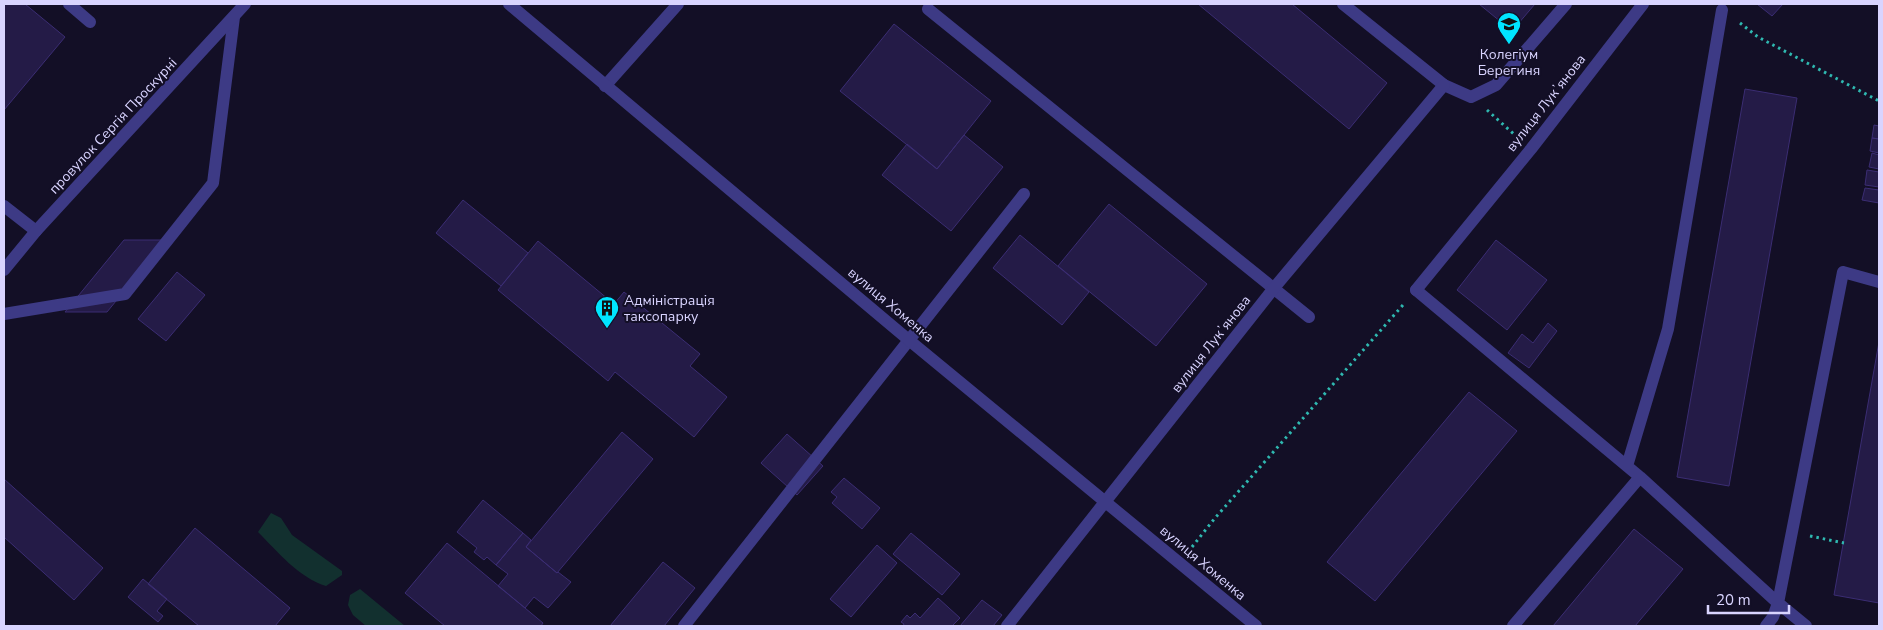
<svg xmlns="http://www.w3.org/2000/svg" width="1883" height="630" font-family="'Nunito Sans',sans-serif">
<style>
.green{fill:#12302f}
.building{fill:#241b47;stroke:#3b2d73}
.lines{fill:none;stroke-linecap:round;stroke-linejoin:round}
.path{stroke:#2fb8b0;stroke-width:3;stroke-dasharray:2.5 4;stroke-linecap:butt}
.lane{stroke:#3d3a85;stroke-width:12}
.street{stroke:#3d3a85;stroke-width:12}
.labels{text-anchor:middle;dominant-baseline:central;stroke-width:4;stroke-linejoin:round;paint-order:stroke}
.poi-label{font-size:14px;fill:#d9d4ff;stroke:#130f26}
.street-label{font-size:14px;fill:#d9d4ff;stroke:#130f26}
</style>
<rect width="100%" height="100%" fill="#130f26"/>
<path class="green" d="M 271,513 L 281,518 L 292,535 L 342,571 L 342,575 L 326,586 C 298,577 278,552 258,532 Z
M 360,589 L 405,626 L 366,626 L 353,615 L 348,605 L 350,595 Z"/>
<path class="building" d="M 4,4 L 25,4 L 65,37 L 4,110 Z
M 1198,4 L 1292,4 L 1387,83 L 1349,129 Z
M 1479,4 L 1535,4 L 1512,31 Z
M 1757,4 L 1783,4 L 1772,16 Z
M 894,24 L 991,101 L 937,169 L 840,91 Z
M 1745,89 L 1797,98 L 1729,486 L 1677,477 Z
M 1874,125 L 1879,126 L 1879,139 L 1872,138 Z
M 964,135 L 1003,167 L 951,231 L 882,175 L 907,144 L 937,169 Z
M 1872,138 L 1879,139 L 1879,153 L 1870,151 Z
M 1872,153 L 1879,155 L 1879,169 L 1869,167 Z
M 1867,170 L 1879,172 L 1879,187 L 1865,185 Z
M 1865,188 L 1879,190 L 1879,203 L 1862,200 Z
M 463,200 L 528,253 L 501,286 L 436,233 Z
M 1109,204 L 1207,284 L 1156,346 L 1058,266 Z
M 1020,235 L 1089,292 L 1062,325 L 993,268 Z
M 124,240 L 166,240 L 107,312 L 65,312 Z
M 1496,240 L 1547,280 L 1507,330 L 1457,290 Z
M 538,241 L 614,304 L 624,292 L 700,354 L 690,366 L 727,397 L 694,437 L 615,372 L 608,381 L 498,290 Z
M 177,272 L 205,295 L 166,341 L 138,319 Z
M 1548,323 L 1557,331 L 1529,368 L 1508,353 L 1522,334 L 1533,343 Z
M 1879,342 L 1879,603 L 1834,595 Z
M 1469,392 L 1517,431 L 1375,601 L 1327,562 Z
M 622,432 L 653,459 L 557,573 L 526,547 Z
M 787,434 L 823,466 L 797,495 L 761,463 Z
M 844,478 L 880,508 L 862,529 L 832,503 L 837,497 L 831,492 Z
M 4,479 L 103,568 L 74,600 L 4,537 Z
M 483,500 L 523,533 L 496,565 L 487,557 L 484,560 L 474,552 L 477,548 L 457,532 Z
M 195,528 L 290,608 L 275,626 L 199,626 L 148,584 Z
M 1634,529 L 1683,569 L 1635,626 L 1553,626 Z
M 523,533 L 531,540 L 526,547 L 557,573 L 558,572 L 571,582 L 548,608 L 534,597 L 525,608 L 498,586 L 508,574 L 496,565 Z
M 911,533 L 960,574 L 942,595 L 893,554 Z
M 447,543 L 543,623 L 541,626 L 445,626 L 405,593 Z
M 877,545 L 897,563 L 851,617 L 830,599 Z
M 663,562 L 695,588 L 664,626 L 610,626 Z
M 143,579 L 167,599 L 157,611 L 163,616 L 158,622 L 128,597 Z
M 938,598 L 960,618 L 952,626 L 903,626 L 904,624 L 901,622 L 907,615 L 910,618 L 915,613 L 920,618 Z
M 982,600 L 1002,615 L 993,626 L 960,626 Z"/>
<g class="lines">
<path class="path" d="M 1740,23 L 1758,37 L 1879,101
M 1487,110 L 1516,136
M 1810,536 L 1844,543
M 1192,547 L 1215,518 L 1403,305"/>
<path class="lane" d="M 69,4 L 90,22
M 1343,4 L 1444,85 L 1471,97 L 1496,85 L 1566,4
M 928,9 L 1309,317
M 605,86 L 678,4
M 4,206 L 36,231
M 1416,290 L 1640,477 L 1778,603 L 1806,626
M 4,314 L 125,294 L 213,183 L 234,17
M 1627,466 L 1668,329 L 1722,10
M 684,626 L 1024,194
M 1513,626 L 1640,477
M 1766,626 L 1773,617 L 1778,603 L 1843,272 L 1879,282"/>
<path class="street" d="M 509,4 L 910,341 L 1256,626
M 4,270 L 36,231 L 245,4
M 1416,290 L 1531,149 L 1643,4
M 1007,626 L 1274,288 L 1444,85"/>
</g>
<defs>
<g id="school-pin" transform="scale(1.25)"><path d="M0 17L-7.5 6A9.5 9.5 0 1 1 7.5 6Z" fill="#00e5ff" stroke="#130f26"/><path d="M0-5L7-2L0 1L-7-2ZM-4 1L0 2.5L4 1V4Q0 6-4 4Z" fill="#111"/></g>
<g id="building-pin" transform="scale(1.25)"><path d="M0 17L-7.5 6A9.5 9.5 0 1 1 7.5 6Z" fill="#00e5ff" stroke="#130f26"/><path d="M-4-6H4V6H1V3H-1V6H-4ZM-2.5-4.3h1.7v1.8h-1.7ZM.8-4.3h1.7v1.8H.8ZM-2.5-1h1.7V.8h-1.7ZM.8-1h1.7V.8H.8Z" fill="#111"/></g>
</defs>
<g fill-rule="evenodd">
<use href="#school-pin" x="1509" y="24"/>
<use href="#building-pin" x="607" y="308"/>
</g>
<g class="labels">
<g class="poi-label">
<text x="1509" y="54">Колегіум<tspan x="1509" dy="16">Берегиня</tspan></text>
<text x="624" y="300" text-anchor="start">Адміністрація<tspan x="624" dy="16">таксопарку</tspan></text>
</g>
<g class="street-label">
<text transform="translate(1546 103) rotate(-52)">вулиця Лукʼянова</text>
<text transform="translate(113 126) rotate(-47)">провулок Сергія Проскурні</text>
<text transform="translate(891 305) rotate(40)">вулиця Хоменка</text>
<text transform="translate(1211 344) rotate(-52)">вулиця Лукʼянова</text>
<text transform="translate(1203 563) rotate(40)">вулиця Хоменка</text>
</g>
</g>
<rect width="1883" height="630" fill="none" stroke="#d9d4ff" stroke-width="10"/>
<path d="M1708 605v8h81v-8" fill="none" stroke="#d9d4ff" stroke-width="2.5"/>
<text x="1716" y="605" font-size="15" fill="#d9d4ff" stroke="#130f26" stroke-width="4" paint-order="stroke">20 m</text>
</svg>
